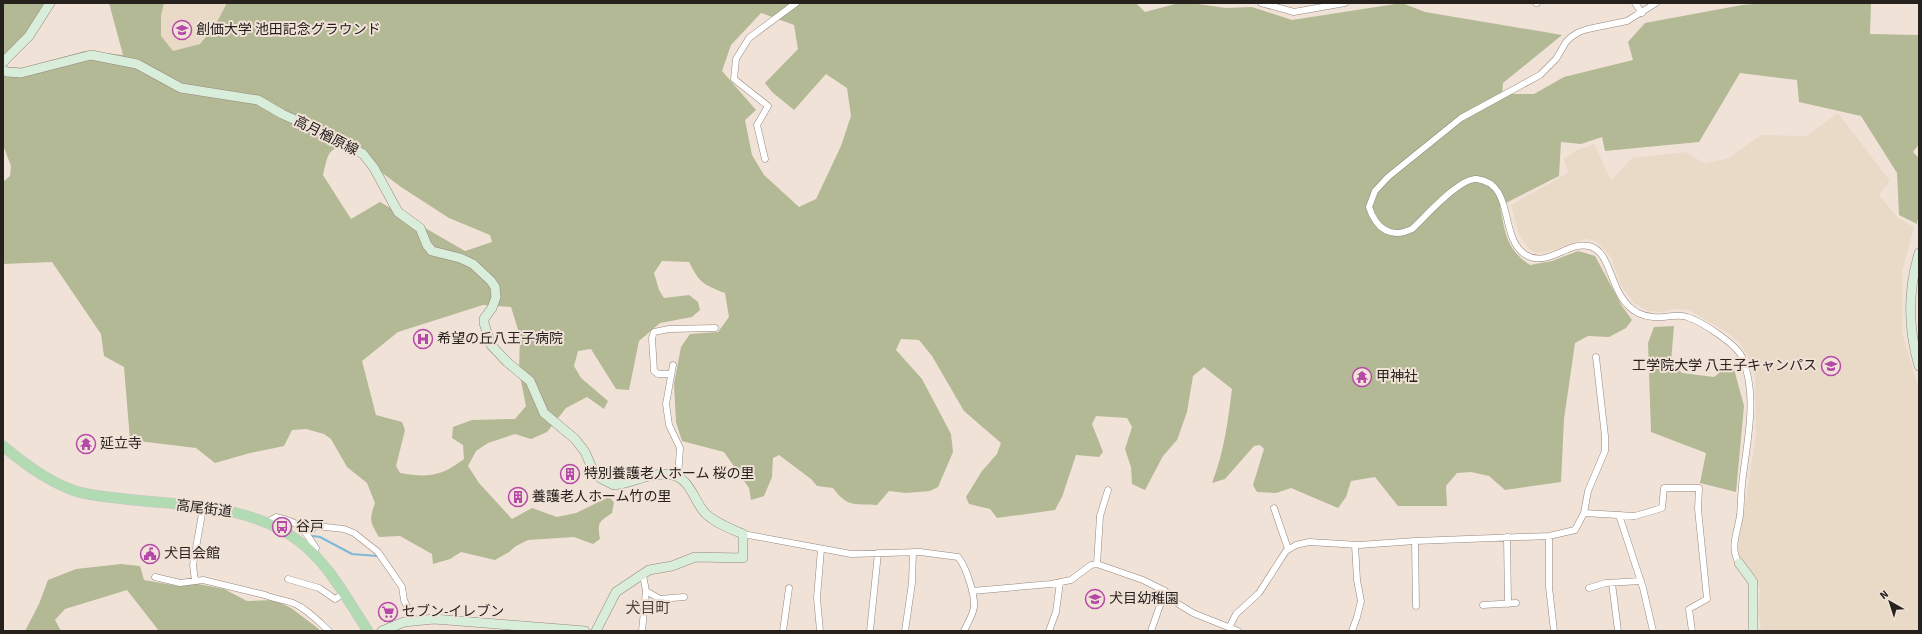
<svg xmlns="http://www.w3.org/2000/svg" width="1922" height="634" font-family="'Source Sans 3','Noto Sans JP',sans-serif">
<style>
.education{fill:#e9d9c7}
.green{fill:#b2b994;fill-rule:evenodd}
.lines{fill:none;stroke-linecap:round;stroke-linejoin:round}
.stream{stroke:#7eb8d9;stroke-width:2}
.street-casing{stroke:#95877e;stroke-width:7}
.secondary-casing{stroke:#95877e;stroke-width:10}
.primary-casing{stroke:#c7c5c4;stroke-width:11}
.street{stroke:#fff;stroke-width:6}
.secondary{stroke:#d8edda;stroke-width:9}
.primary{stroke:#b2dbb4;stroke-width:10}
.labels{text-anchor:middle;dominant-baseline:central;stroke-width:4;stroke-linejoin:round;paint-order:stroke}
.poi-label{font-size:14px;fill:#27211e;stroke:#f1e2d8;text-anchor:start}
.street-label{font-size:14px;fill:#27211e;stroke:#f1e2d8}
.neighbourhood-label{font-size:15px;fill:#50443c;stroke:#f1e2d8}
</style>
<rect width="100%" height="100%" fill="#f1e2d8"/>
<path class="education" d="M 118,3 L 245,3 L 195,84 Z
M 1838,113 L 1890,181 L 1879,195 L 1898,218 L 1914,227 L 1902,272 L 1902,333 L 1919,389 L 1919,631 L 1758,631 L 1761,626 L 1758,611 L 1760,590 L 1757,578 L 1740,558 L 1738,549 L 1756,435 L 1755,376 L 1748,356 L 1740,343 L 1728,333 L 1689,310 L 1675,309 L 1662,312 L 1648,311 L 1634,303 L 1620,284 L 1611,257 L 1596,241 L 1585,239 L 1548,252 L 1537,253 L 1529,249 L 1519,234 L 1511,205 L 1568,173 L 1564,159 L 1577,150 L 1594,144 L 1611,180 L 1632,158 L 1685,152 L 1704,163 L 1727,159 L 1761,135 L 1806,136 Z"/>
<path class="green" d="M 3,3 L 49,3 L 3,65 Z
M 109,3 L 164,3 L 161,16 L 161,36 L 173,51 L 200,44 L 215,26 L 227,3 L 1136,3 L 1145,12 L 1179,3 L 1191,3 L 1226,8 L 1252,7 L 1292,20 L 1402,3 L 1425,12 L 1562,35 L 1503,83 L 1502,94 L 1534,94 L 1564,77 L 1633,60 L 1628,42 L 1645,23 L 1742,5 L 1766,3 L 1871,3 L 1870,34 L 1919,35 L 1919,144 L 1913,152 L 1919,158 L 1919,214 L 1917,224 L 1899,215 L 1897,173 L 1861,116 L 1799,102 L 1797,80 L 1740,73 L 1699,142 L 1605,151 L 1602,137 L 1581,144 L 1561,142 L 1559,176 L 1500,206 C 1505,232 1506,249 1530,265 L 1552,261 L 1578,251 L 1595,256 L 1622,306 L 1632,320 L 1626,328 L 1609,337 L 1588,336 L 1575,343 L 1564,419 L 1561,482 L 1505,490 L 1489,476 L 1471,472 L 1457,473 L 1446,486 L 1447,506 L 1398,506 L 1375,477 L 1351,481 L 1346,497 L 1338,508 L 1291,488 L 1276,493 L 1257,492 L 1253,485 L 1264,449 L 1260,445 L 1254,446 L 1225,479 L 1212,483 C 1224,452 1228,421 1232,389 L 1204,367 L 1193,376 L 1187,412 L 1177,440 L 1163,456 L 1145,490 L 1132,484 L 1131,467 L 1125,449 L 1132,427 L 1127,418 L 1096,416 L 1092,424 L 1103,452 L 1099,457 L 1076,455 L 1062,497 L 1055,510 L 997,518 L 990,509 L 969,504 L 966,497 L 982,471 L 997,454 L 1001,443 L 964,411 L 932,356 L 919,340 L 901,339 L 896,350 L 922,379 L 951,434 L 953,452 L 938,487 L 930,491 L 906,493 L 889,491 L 877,505 C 854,504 847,507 833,488 L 817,486 L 811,479 L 779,455 L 773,458 L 772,477 L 764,496 L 751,500 L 749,488 L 724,452 L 682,441 L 676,422 L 674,384 L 681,347 L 690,334 L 718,332 L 729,317 L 725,293 C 702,284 700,283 689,262 L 662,261 L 654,273 L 659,290 L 664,298 L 689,295 L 698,302 L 700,310 L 692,317 L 660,323 L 639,341 L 629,390 L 616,389 L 591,349 L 578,351 L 574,366 L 581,378 L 608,401 L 604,409 L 587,397 L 566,408 L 547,432 L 531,439 L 515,434 L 488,443 L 476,451 L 468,466 L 479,483 L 512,519 L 532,508 L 557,517 L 576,513 L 609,497 L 614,502 L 612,513 C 599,522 597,522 600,539 L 593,544 L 574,537 L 528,540 L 516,546 L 509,552 L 495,560 L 461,552 L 450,559 L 433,564 L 432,554 L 400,536 L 379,537 C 370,522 369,520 375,503 L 367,483 L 347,467 L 331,439 L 324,434 L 306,429 L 292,430 L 284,446 L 250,453 L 215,463 L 196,448 L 130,440 L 124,367 L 104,356 L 101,334 L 52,262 L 3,264 L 3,182 L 10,176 L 11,166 L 3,145 L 3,67 L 23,68 L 85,51 L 123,55 ZM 761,13 L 794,25 L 798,49 L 765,83 L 772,92 L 794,110 L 826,74 L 847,88 L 851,116 L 841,146 L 816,199 L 799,207 L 764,175 L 752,155 L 745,120 L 756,110 L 722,71 L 731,45 ZM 352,144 L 373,166 L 401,187 L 449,218 L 490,235 L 492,242 L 465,251 L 380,202 L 351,219 L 323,175 C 329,151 327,149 352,144 ZM 483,305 L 511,307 L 520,336 L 519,371 L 526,406 L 515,419 L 472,420 L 453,427 L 452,438 L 463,445 L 464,459 C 442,476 428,478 400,473 L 396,466 L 405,430 L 402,422 L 376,415 L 362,361 L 398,332 Z
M 1674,326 L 1671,362 L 1682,373 L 1714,377 L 1728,366 L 1734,369 L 1744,406 L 1736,492 L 1700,483 L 1706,453 L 1651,432 L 1648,343 L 1654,327 Z
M 121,564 L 140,566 L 144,580 L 178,586 L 193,583 L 224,589 L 247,601 L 274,600 L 291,608 L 319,629 L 318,631 L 159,631 L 127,590 L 65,609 L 55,620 L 61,631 L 25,631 L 39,604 L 48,580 L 76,569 Z"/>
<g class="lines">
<path class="stream" d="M 313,536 L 320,537 L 352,554 L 377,556"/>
<g class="street-casing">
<path id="street" d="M 1261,3 L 1294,12 L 1345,3
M 1536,3 L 1537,3
M 1635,3 L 1642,13
M 1656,3 L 1627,21 L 1588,29 L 1579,32 L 1571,37 L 1566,42 L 1556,59 L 1540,75 L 1461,118 L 1388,177 L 1375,191 L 1369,207 C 1376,229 1391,239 1412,229 C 1425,217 1460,177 1477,179 C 1516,184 1498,238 1526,255 C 1547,268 1568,241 1589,246 C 1614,252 1608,297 1638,313 C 1659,323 1671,312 1687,317 C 1701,321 1736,344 1742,357 C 1759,397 1746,444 1742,485 C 1741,495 1741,505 1740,515 C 1738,531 1729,548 1739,563
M 765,159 L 757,125 L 768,106 L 734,79 L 736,59 L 749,38 L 796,3
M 673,365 L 666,404 L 669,425 L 680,448 L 678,477
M 671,374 L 658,374 L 654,371 L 652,338 L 654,332 L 669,329 L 715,328
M 1274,508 L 1288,549
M 1584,513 L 1588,491 L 1605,451 L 1605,436 L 1596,357
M 1619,515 L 1643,588 L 1653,631
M 267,522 L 276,517 C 300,522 303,528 316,548 L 314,554
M 307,533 L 316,526 L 344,529 L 354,533 L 378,552 L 402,587 L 404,600 L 413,620
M 743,534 L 851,554 L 920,552 L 958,557 C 966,566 975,595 974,607 C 973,615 967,624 964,631
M 1549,536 L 1549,587 L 1554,631
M 1507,537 L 1508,604
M 1415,541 L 1416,606
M 1097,564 L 1100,516 L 1108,490
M 155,577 L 180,583 L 203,580 L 265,595 C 275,599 284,600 293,603 C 307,609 318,621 329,631
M 288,579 L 319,588 L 335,599 L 343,594
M 195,581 L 193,565 L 203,508
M 1612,583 L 1618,631
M 1589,588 L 1606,583 L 1641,581
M 646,591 L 660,599 L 684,597
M 972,591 L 1051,584 L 1071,580 L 1091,565 L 1097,564 L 1143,580 L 1165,591 L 1172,600 L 1193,613 L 1238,631
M 1483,605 L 1516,603
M 1230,626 L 1236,614 L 1259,593 L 1286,551 L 1296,545 L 1309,542 L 1359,545 L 1415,541 L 1549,536 L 1575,530 L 1584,513 L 1635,516 L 1662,508 L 1664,488 L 1699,488 L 1698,509 L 1707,599 L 1689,609 L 1692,631
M 642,631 L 646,591 L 643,575
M 783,631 L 789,588
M 820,631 L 817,598 L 821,549
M 870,631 L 878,553
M 905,631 L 912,583 L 913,552
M 1049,631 L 1056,612 L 1060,582
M 1151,631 L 1165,591
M 1352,631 L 1357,617 L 1361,601 L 1357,580 L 1355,545"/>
</g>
<g class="secondary-casing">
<path id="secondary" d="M 3,62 L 29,36 L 50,3
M 3,70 L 7,72 L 21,73 L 91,55 L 137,64 L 181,88 L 258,100 L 282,114 L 337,139 L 363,154 L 374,168 L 398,212 L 420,228 L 427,245 L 432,251 L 460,258 L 473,264 L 491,281 L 495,287 L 496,297 L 492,308 L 484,319 L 484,323 L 491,345 L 507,362 L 530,381 L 544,413 L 575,439 L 585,452 L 592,468 L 600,478 L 614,485 C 634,483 651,471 672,475 C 690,478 694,501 705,513 C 715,523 731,529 743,534 L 743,558 L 695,557 L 672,566 L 649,570 L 616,592 L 596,631
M 1919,253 C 1908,290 1908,329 1919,366
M 1739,563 L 1753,582 L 1753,631
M 382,631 L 404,622 L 434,619 L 585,631"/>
</g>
<g class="primary-casing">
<path id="primary" d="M 3,446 C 25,464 47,481 75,491 C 91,496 109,497 125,499 C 184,506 251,504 300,542 C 329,564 348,601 368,631"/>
</g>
<use href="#street" class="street"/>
<use href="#secondary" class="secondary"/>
<use href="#primary" class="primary"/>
</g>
<defs>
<g id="school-ring" transform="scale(1)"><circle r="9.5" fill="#f1e2d8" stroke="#b649a8" stroke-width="1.5"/><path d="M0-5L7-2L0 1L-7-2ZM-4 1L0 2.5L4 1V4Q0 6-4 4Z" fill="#b649a8"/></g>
<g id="hospital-ring" transform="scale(1)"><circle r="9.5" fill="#f1e2d8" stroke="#b649a8" stroke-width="1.5"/><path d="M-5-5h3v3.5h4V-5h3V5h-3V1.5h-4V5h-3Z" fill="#b649a8"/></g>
<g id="university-ring" transform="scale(1)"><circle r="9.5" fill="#f1e2d8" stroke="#b649a8" stroke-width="1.5"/><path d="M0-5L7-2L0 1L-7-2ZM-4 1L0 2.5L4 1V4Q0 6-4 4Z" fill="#b649a8"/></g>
<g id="temple-ring" transform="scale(1)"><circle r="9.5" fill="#f1e2d8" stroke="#b649a8" stroke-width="1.5"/><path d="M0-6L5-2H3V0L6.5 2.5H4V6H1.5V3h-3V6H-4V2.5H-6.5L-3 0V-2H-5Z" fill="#b649a8"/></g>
<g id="building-ring" transform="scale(1)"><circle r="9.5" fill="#f1e2d8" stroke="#b649a8" stroke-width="1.5"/><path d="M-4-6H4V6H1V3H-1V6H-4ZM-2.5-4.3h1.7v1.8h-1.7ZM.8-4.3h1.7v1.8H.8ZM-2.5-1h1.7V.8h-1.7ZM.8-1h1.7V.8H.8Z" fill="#b649a8"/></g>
<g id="bus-ring" transform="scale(1)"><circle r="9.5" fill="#f1e2d8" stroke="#b649a8" stroke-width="1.5"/><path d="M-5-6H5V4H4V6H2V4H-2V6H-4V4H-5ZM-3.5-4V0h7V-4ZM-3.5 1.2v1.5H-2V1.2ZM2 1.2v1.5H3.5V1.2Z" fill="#b649a8"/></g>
<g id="civic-ring" transform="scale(1)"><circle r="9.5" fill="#f1e2d8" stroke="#b649a8" stroke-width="1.5"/><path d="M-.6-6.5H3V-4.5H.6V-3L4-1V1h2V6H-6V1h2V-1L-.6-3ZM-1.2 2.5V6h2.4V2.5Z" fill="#b649a8"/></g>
<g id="supermarket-ring" transform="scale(1)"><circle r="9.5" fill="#f1e2d8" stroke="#b649a8" stroke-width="1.5"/><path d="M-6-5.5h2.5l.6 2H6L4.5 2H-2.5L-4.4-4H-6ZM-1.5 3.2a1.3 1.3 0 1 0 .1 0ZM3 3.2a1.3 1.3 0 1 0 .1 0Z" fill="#b649a8"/></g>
</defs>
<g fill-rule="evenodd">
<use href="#school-ring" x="182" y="30"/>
<use href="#hospital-ring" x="423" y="339"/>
<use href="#university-ring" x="1831" y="366"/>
<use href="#temple-ring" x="1362" y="377"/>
<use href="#temple-ring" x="86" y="444"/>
<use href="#building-ring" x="570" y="474"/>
<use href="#building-ring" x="518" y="497"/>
<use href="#bus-ring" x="282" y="527"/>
<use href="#civic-ring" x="150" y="554"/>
<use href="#school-ring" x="1095" y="599"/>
<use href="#supermarket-ring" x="388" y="612"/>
</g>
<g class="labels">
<g class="poi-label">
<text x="196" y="30">創価大学 池田記念グラウンド</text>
<text x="437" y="339">希望の丘八王子病院</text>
<text x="1817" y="366" text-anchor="end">工学院大学 八王子キャンパス</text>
<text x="1376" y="377">甲神社</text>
<text x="100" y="444">延立寺</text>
<text x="584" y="474">特別養護老人ホーム 桜の里</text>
<text x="532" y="497">養護老人ホーム竹の里</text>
<text x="296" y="527">谷戸</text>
<text x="164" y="554">犬目会館</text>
<text x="1109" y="599">犬目幼稚園</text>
<text x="402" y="612">セブン-イレブン</text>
</g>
<g class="street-label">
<text transform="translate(326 136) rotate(27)">高月楢原線</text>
<text transform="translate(204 509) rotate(7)">高尾街道</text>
</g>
<g class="neighbourhood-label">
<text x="648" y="608">犬目町</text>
</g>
</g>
<rect width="1922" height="634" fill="none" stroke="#27211e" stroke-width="8"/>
<g transform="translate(1890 602) rotate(321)" stroke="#f1e2d8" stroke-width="3" paint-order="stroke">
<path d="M0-3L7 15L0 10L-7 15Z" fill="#27211e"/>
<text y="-6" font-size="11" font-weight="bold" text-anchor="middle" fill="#27211e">N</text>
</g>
</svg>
